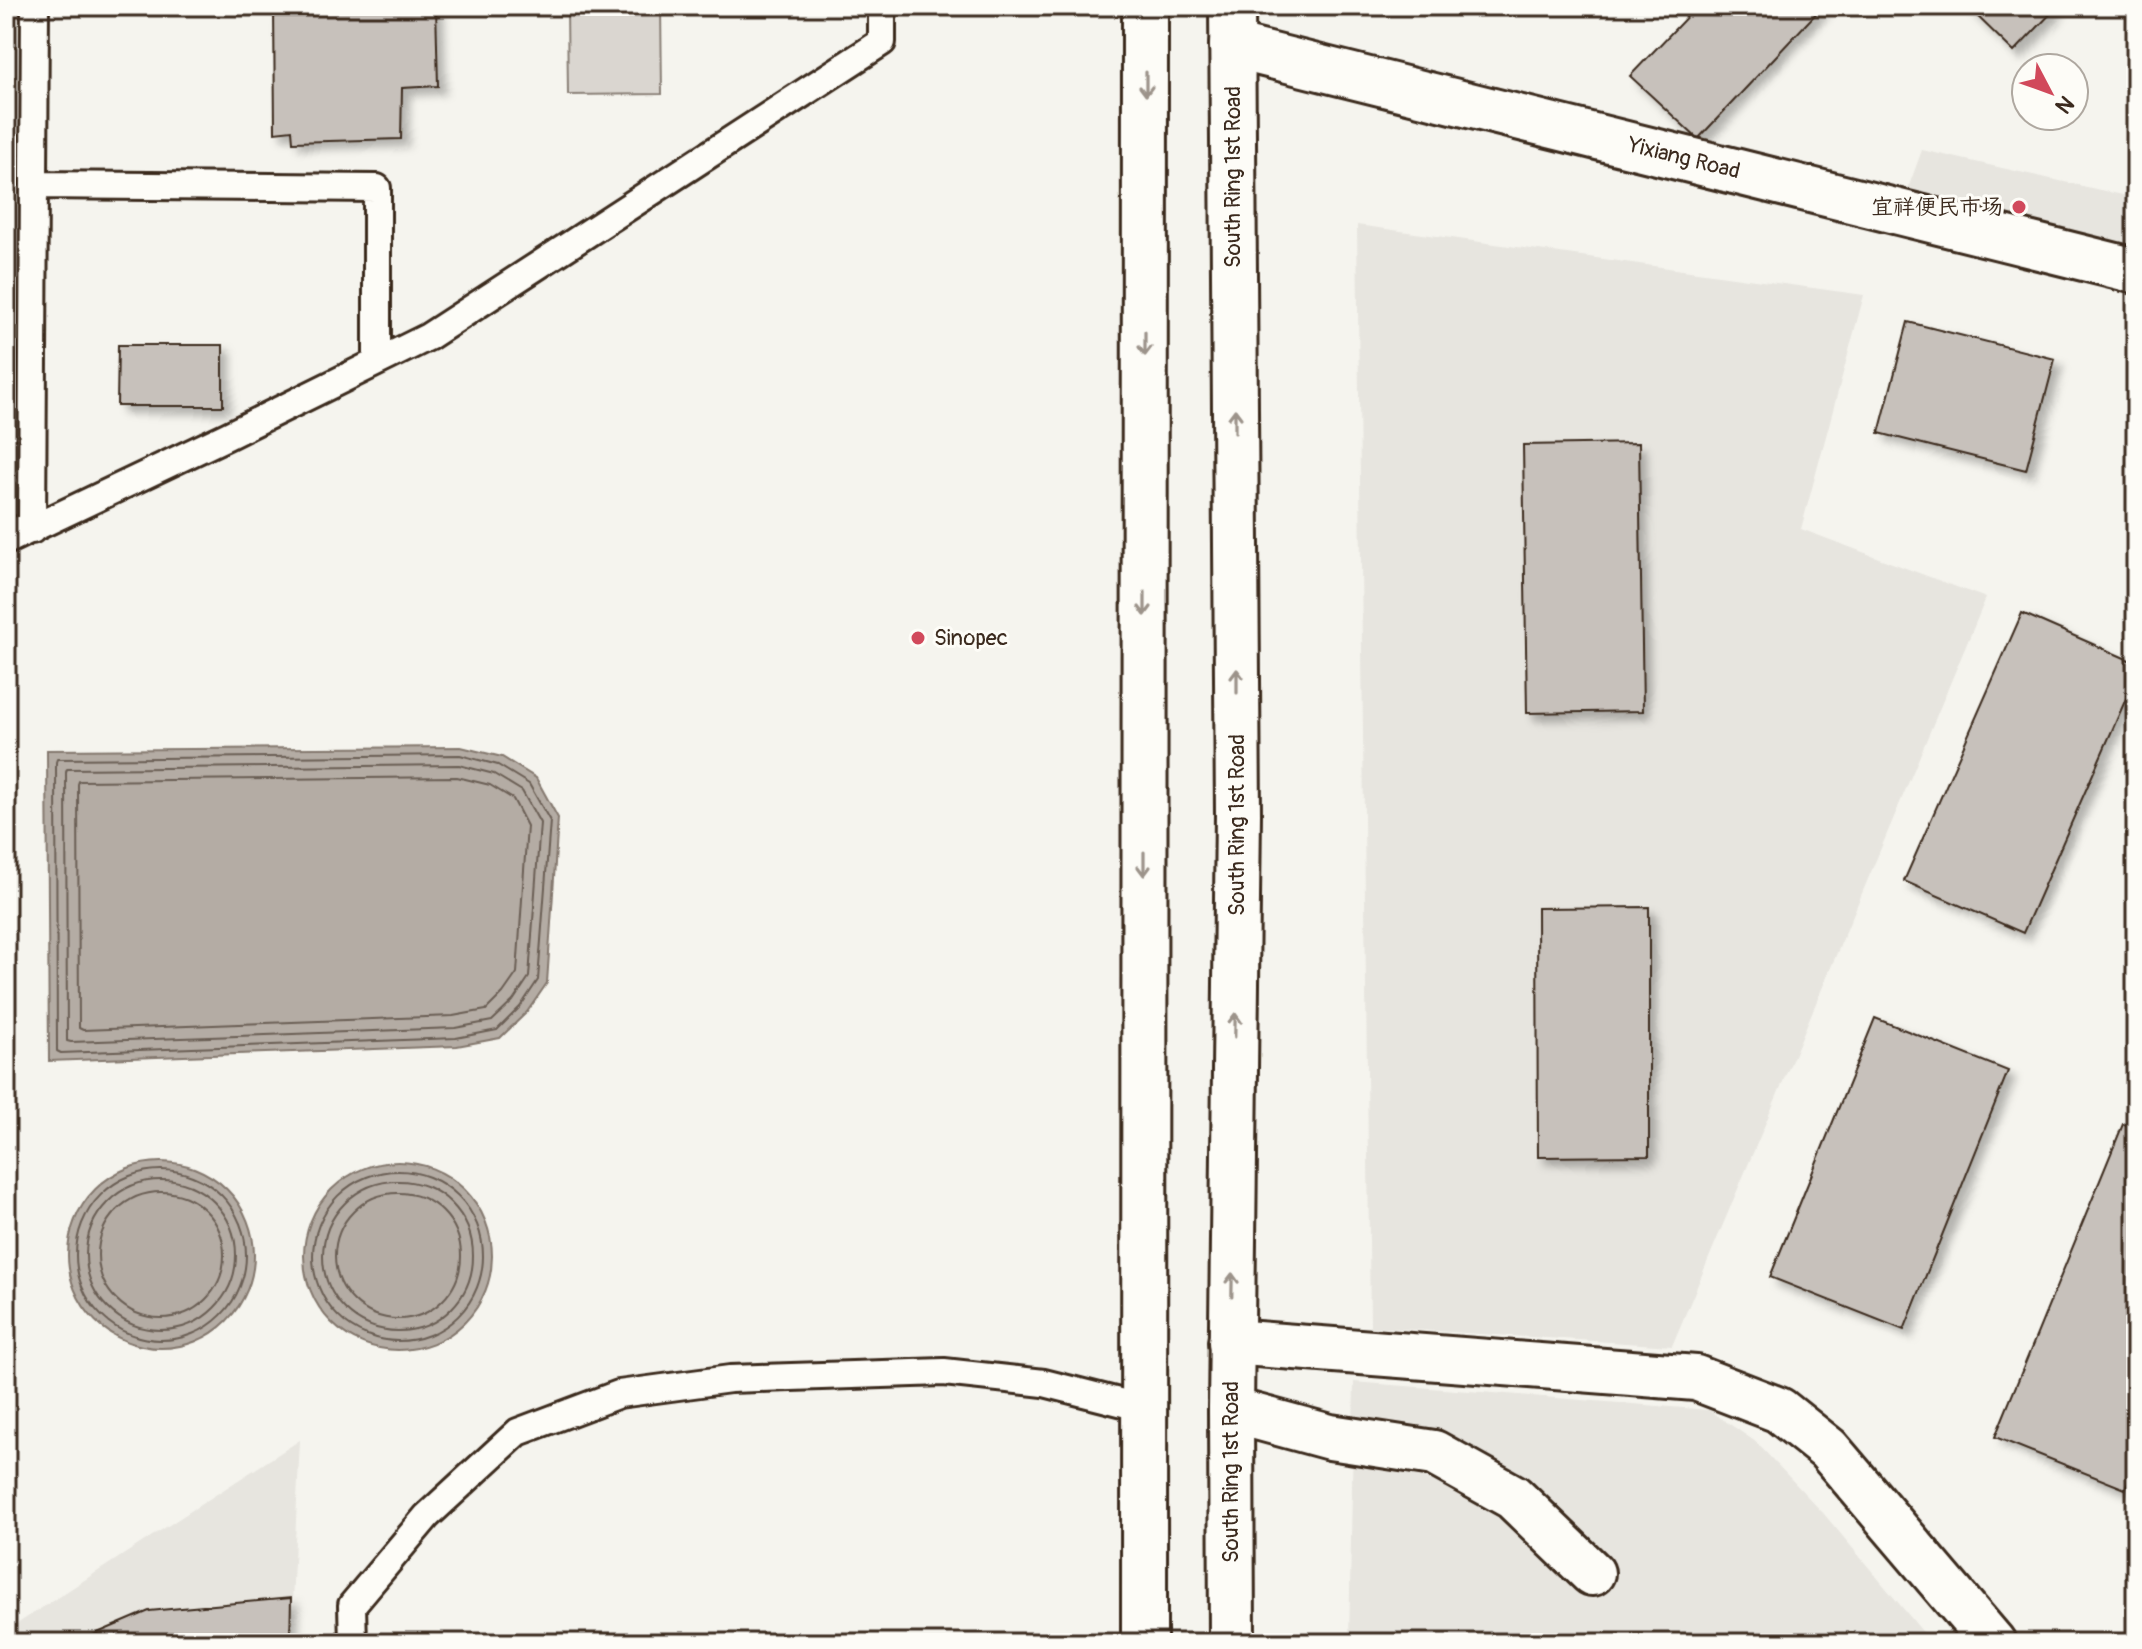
<svg xmlns="http://www.w3.org/2000/svg" width="2142" height="1649" font-family="Pangolin,'LXGW WenKai TC',sans-serif">
<style>
.built{fill:#e7e5df}
.green{fill:#dad6d0;stroke:#8a8077;stroke-width:2}
.water{fill:#b4aca4;stroke:#84786e;stroke-width:2}
.lines{fill:none;stroke-linecap:round;stroke-linejoin:round}
.shore{stroke:#6b5e54;stroke-width:2}
.building{fill:#c7c1bb;stroke:#3b2a1e;stroke-width:2;filter:url(#shadow)}
.service-casing{stroke:#3b2a1e;stroke-width:32}
.minor-casing{stroke:#3b2a1e;stroke-width:50}
.primary-casing{stroke:#3b2a1e;stroke-width:50}
.service{stroke:#fdfcf7;stroke-width:26}
.minor{stroke:#fdfcf7;stroke-width:44}
.primary{stroke:#fdfcf7;stroke-width:44}
.oneway{stroke:#9c938a}
.poi-dot{fill:#d1495b;stroke:#fdfcf7;stroke-width:3}
.labels{text-anchor:middle;dominant-baseline:central;stroke-width:6;stroke-linejoin:round;paint-order:stroke}
.street-label{font-size:22px;fill:#3b2a1e;stroke:#fdfcf7}
.poi-label{font-size:22px;fill:#3b2a1e;stroke:#fdfcf7;text-anchor:end}
</style>
<defs>
<filter id="shadow"><feDropShadow dx="7" dy="7" stdDeviation="4" flood-color="#0004"/></filter>
</defs>
<rect width="100%" height="100%" fill="#f5f4ee"/>
<filter id="ink" filterUnits="userSpaceOnUse"><feTurbulence type="fractalNoise" baseFrequency=".0125" numOctaves="2"/><feDisplacementMap in="SourceGraphic" scale="16" xChannelSelector="R" yChannelSelector="G"/><feConvolveMatrix kernelMatrix="1 2 1 2 8 2 1 2 1" color-interpolation-filters="sRGB"/></filter>
<g filter="url(#ink)">
<path class="built" d="M 1922,150 L 2136,198 L 2136,263 L 1898,216 Z
M 1357,225 L 1864,295 L 1801,529 L 1986,598 L 1672,1346 L 1370,1327 Z
M 1354,1382 L 1709,1410 L 1756,1442 L 1824,1514 L 1932,1643 L 1349,1643 Z
M 300,1440 L 290,1643 L 6,1643 L 6,1631 Z"/>
<path class="green" d="M 567,6 L 661,6 L 662,94 L 568,95 Z"/>
<path class="water" d="M 461,747 L 502,757 L 536,778 L 558,818 L 547,983 L 527,1012 L 500,1038 L 457,1046 L 49,1061 L 47,750 Z
M68 1255a93 93 0 1 1 186 0a93 93 0 1 1-186 0Z
M304 1256a94 94 0 1 1 188 0a94 94 0 1 1-188 0Z"/>
<g class="lines">
<path class="shore" d="M 460,755 L 498,765 L 529,784 L 550,821 L 538,980 L 520,1007 L 497,1030 L 456,1038 L 61,1053 L 57,1051 L 56,762 L 57,759 Z
M 459,765 L 494,774 L 522,791 L 540,823 L 529,977 L 513,1001 L 492,1021 L 455,1028 L 71,1042 L 67,1041 L 66,772 L 67,769 Z
M 457,777 L 490,785 L 513,799 L 527,826 L 517,973 L 503,993 L 486,1010 L 453,1016 L 83,1030 L 79,1028 L 78,784 L 79,781 Z
M76 1255a85 85 0 1 1 170 0a85 85 0 1 1-170 0Z
M313 1256a85 85 0 1 1 170 0a85 85 0 1 1-170 0Z
M86 1255a75 75 0 1 1 150 0a75 75 0 1 1-150 0Z
M323 1256a75 75 0 1 1 150 0a75 75 0 1 1-150 0Z
M98 1255a63 63 0 1 1 126 0a63 63 0 1 1-126 0Z
M335 1256a63 63 0 1 1 126 0a63 63 0 1 1-126 0Z"/>
</g>
<path class="building" d="M 274,6 L 436,6 L 438,86 L 402,88 L 401,139 L 293,142 L 292,130 L 275,132 Z
M 1697,6 L 1823,6 L 1698,139 L 1630,76 Z
M 1967,6 L 2058,6 L 2014,52 Z
M 1908,322 L 2055,359 L 2026,470 L 1879,433 Z
M 118,345 L 223,345 L 223,406 L 117,406 Z
M 1639,443 L 1643,711 L 1527,713 L 1523,445 Z
M 2022,613 L 2136,663 L 2136,676 L 2023,933 L 1904,881 Z
M 1649,907 L 1649,1156 L 1538,1157 L 1537,908 Z
M 1875,1018 L 2008,1071 L 1904,1330 L 1770,1277 Z
M 2123,1124 L 2136,1129 L 2136,1462 L 2125,1489 L 1995,1437 Z
M 291,1598 L 290,1643 L 74,1643 L 149,1611 Z"/>
<g class="lines">
<g class="service-casing">
<path id="service" d="M 34,185 L 377,188 L 377,362
M 18,530 L 32,530 L 35,6
M 6,541 L 227,436 L 428,337 L 882,42 L 882,6
M 353,1643 L 352,1605 L 427,1516 L 518,1432 L 619,1394 L 730,1379 L 944,1372 L 1044,1383 L 1143,1408"/>
</g>
<g class="minor-casing">
<path id="minor" d="M 1232,46 L 2136,271
M 1231,1342 L 1696,1378 L 1779,1410 L 1828,1449 L 1993,1643
M 1231,1410 L 1330,1437 L 1434,1453 L 1513,1497 L 1592,1573"/>
</g>
<g class="primary-casing">
<path id="primary" d="M 1232,6 L 1238,814 L 1231,1410 L 1232,1643
M 1144,1643 L 1145,6"/>
</g>
<use href="#service" class="service"/>
<use href="#minor" class="minor"/>
<use href="#primary" class="primary"/>
</g>
<defs><path id="oneway-shaft" d="M-6 0H5M1.5-3L5.5 0L1.5 3" fill="none" stroke-width="1.6" stroke-linecap="round" stroke-linejoin="round" transform="scale(2)"/></defs>
<g class="oneway">
<use href="#oneway-shaft" transform="translate(1146 84) rotate(90)"/>
<use href="#oneway-shaft" transform="translate(1145 344) rotate(90)"/>
<use href="#oneway-shaft" transform="translate(1235 421) rotate(-90)"/>
<use href="#oneway-shaft" transform="translate(1145 604) rotate(90)"/>
<use href="#oneway-shaft" transform="translate(1237 681) rotate(-90)"/>
<use href="#oneway-shaft" transform="translate(1144 864) rotate(90)"/>
<use href="#oneway-shaft" transform="translate(1235 1025) rotate(-89)"/>
<use href="#oneway-shaft" transform="translate(1232 1285) rotate(-89)"/>
</g>
</g>
<g class="poi-dot">
<circle cx="2019" cy="207" r="8"/>
<circle cx="918" cy="638" r="8"/>
</g>
<g class="labels">
<g class="street-label">
<text transform="translate(1684 158) rotate(14)">Yixiang Road</text>
<text transform="translate(1233 177) rotate(-90)">South Ring 1st Road</text>
<text transform="translate(1237 825) rotate(-90)">South Ring 1st Road</text>
<text transform="translate(1231 1472) rotate(-90)">South Ring 1st Road</text>
</g>
<g class="poi-label">
<text x="2003" y="207">宜祥便民市场</text>
<text x="934" y="638" text-anchor="start">Sinopec</text>
</g>
</g>
<rect width="2142" height="1649" fill="none" stroke="#fdfcf7" stroke-width="32"/>
<rect x="16" y="16" width="2110" height="1617" fill="none" stroke="#3b2a1e" stroke-width="3" filter="url(#ink)"/>
<g transform="translate(2050 92) rotate(131)"><circle r="38" fill="#fdfcf7" stroke="#afa8a0" stroke-width="2"/>
<path d="M0-6L14 30L0 20L-14 30Z" fill="#d1495b"/>
<text y="-12" font-size="22" font-weight="bold" text-anchor="middle" fill="#3b2a1e">N</text>
</g>
</svg>
